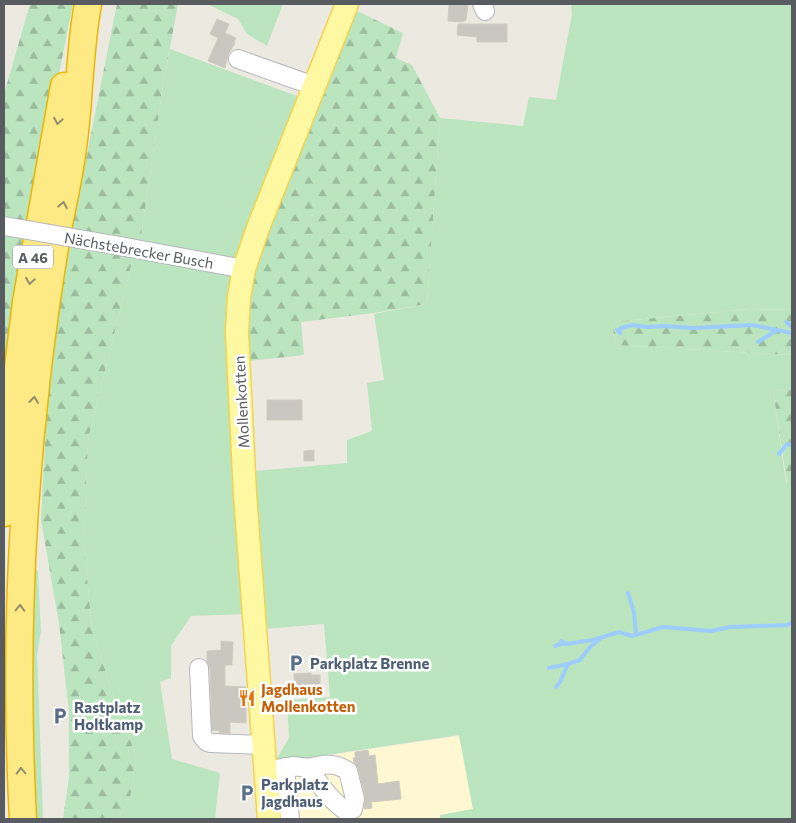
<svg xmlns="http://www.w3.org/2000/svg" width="796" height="823" font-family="Commissioner,sans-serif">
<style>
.commercial{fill:#fef8d2}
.grass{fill:#bbe5be}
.forest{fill:url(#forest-firs)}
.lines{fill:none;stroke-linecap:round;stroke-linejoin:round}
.stream{stroke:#9dccff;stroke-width:4}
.building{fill:#c9c7bf;stroke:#d1ccbe}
.minor-casing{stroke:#b5b7bd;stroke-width:20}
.major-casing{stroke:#f3d351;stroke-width:25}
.highway-casing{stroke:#ecb600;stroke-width:29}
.minor{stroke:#fff;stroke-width:18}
.major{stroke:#fff8a2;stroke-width:22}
.highway{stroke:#feea84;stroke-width:26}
.minor-bridge-casing{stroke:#b5b7bd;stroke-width:20;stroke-linecap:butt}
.minor-bridge{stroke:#fff;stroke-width:18}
.oneway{stroke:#928e6d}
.labels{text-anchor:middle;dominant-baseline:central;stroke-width:5;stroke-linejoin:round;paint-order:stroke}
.shield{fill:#fff;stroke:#8a8d90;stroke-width:1}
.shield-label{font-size:14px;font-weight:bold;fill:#585c61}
.street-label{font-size:15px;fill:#585c61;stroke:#fff}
.service-label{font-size:15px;font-weight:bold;fill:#4e5e75;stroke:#fff;text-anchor:start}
.food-label{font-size:15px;font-weight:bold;fill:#c56008;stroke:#fff;text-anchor:start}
</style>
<defs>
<pattern id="forest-firs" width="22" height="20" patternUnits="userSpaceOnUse" patternTransform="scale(1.25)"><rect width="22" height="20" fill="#bbe5be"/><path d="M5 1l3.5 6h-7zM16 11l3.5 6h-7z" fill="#9bbd9e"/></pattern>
</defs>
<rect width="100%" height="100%" fill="#eceae0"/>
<path class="commercial" d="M 459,736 L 473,809 L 440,815 L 440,819 L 274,819 L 270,764 Z"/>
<path class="grass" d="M 207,4 L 283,4 L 267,46 L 247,34 L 238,19 Z
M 571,4 L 792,4 L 792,310 L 750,309 L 612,322 L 615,345 L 792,355 L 792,390 L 773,391 L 786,483 L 792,483 L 792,819 L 440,819 L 440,815 L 473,809 L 459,735 L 274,763 L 289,738 L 287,700 L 330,697 L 324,624 L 265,629 L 254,471 L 347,463 L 347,440 L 372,431 L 367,383 L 384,380 L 374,314 L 427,304 L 440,118 L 523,126 L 529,97 L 556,100 L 572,14 Z
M 170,49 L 302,98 L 239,264 L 140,244 L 163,85 Z
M 134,254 L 235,274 L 247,614 L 191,616 L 171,646 L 171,678 L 160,682 L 172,759 L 220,773 L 215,819 L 117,819 L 130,799 L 136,755 L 118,710 L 92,629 L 84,544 L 88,439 Z
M 34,566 L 38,572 L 41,631 L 37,654 L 43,819 L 37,819 C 33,735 32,651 34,566 Z"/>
<path class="forest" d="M 30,4 L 73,4 L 29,223 L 4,219 L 4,94 Z
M 117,4 L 178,4 L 163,85 L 140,244 L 72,229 Z
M 353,9 L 403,33 L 396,58 L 412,65 L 440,118 L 427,304 L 374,313 L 301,322 L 304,355 L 249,361 L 246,327 L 251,272 Z
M 4,232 L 28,236 L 4,379 Z
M 68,245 L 134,254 L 88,439 L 84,544 L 92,629 L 118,710 L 136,755 L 130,799 L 117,819 L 63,819 L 69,777 L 69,712 L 59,624 L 41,520 L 48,379 Z
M 750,309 L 792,310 L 792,355 L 615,345 L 612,322 Z
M 792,390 L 792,483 L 787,483 L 773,391 Z"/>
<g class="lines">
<path class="stream" d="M 786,322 L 792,327
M 617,330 L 620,333 L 621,328 L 632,325 L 647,327 L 664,326 L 693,328 L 752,325 L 792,333
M 758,342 L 777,330
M 779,454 L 787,444 L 792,445
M 628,593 L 634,612 L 636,634
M 561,641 L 566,644 L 593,640 L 619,632 L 632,636 L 663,627 L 711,631 L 730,627 L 788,625 L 792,622
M 555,646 L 564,643
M 549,668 L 568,664 L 580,660 L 590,647 L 601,638
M 556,687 L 560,682 L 568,664"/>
</g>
<path class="building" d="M 449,4 L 468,5 L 466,20 L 462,22 L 448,21 Z
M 217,19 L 229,24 L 225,33 L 236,38 L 234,42 L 235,43 L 228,55 L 225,68 L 208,61 L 218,38 L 210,34 Z
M 458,24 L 507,24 L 507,42 L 477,42 L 477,37 L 457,35 Z
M 267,400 L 302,400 L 302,420 L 267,420 Z
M 314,450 L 314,461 L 304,461 L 304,451 Z
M 221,641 L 233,642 L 232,665 L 225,665 L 225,686 L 246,687 L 246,723 L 230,722 L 230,733 L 219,733 L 220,731 L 212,730 L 210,668 L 207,662 L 207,651 L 221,650 Z
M 311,673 L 312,675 L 320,675 L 320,691 L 313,692 L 313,694 L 295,694 L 294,674 Z
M 368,750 L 369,756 L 375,755 L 378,784 L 399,781 L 401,799 L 371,802 L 372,808 L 364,809 L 365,796 L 358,768 L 354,762 L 353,758 L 355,758 L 355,752 Z"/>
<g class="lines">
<g class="minor-casing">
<path id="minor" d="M 482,4 L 485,11
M 238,59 L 314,86
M 120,246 L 244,269
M 199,668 L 202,736 L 207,742 L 211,743 L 264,745
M 285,767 L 290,819
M 265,771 L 293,766 L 309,768 C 319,784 330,800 346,811 L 353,809 L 355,799 L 348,771 C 334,762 324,764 309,768"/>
</g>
<g class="major-casing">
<path id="major" d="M 269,819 L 245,494 L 239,374 L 237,332 L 239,297 L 244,269 L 258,228 L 347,4"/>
</g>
<g class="highway-casing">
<path id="highway" d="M 4,513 L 8,450 L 26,302 L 64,86
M 23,819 C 15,671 20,522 37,375 C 43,325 50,274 59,224 C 64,198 70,173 73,147 C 80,100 79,51 88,4"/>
</g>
<use href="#minor" class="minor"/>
<use href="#major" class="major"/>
<use href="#highway" class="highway"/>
<g class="minor-bridge-casing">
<path id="minor-bridge" d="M 4,226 L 120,246"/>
</g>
<use href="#minor-bridge" class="minor-bridge"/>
</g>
<defs><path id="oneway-chevron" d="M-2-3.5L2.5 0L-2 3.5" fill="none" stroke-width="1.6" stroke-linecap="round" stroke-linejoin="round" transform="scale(1.25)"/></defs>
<g class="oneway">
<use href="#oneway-chevron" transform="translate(58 121) rotate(100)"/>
<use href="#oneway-chevron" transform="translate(63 205) rotate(-79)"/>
<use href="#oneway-chevron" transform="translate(30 281) rotate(99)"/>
<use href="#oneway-chevron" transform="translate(34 400) rotate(-84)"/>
<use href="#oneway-chevron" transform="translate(20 608) rotate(-88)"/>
<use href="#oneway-chevron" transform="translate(21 771) rotate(-92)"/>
</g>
<defs>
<g id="parking-bare" transform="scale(1.35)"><path d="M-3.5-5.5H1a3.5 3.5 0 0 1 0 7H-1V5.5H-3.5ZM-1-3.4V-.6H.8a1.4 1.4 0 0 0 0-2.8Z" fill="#5c6f8a" stroke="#fff" stroke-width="2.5" paint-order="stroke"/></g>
<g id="restaurant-bare" transform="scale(1.35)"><path d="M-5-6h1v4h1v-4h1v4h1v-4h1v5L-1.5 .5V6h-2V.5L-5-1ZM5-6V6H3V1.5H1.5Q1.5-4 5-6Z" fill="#e8710a" stroke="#fff" stroke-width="2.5" paint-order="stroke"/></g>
</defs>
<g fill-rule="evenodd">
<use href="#parking-bare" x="296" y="663"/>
<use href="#restaurant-bare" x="247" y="698"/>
<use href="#parking-bare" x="60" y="716"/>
<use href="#parking-bare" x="247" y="793"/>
</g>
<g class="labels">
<rect class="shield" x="13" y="245.5" width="40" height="23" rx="4"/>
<g class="shield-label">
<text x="33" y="257">A 46</text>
</g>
<g class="street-label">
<text transform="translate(139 250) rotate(10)">Nächstebrecker Busch</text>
<text transform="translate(241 402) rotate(-93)">Mollenkotten</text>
</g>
<g class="service-label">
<text x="310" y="663">Parkplatz Brenne</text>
<text x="74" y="707">Rastplatz<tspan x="74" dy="17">Holtkamp</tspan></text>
<text x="261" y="784">Parkplatz<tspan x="261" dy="17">Jagdhaus</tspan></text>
</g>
<g class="food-label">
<text x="261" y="689">Jagdhaus<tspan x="261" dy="17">Mollenkotten</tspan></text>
</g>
</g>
<rect width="796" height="823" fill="none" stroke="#585c61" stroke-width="10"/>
</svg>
